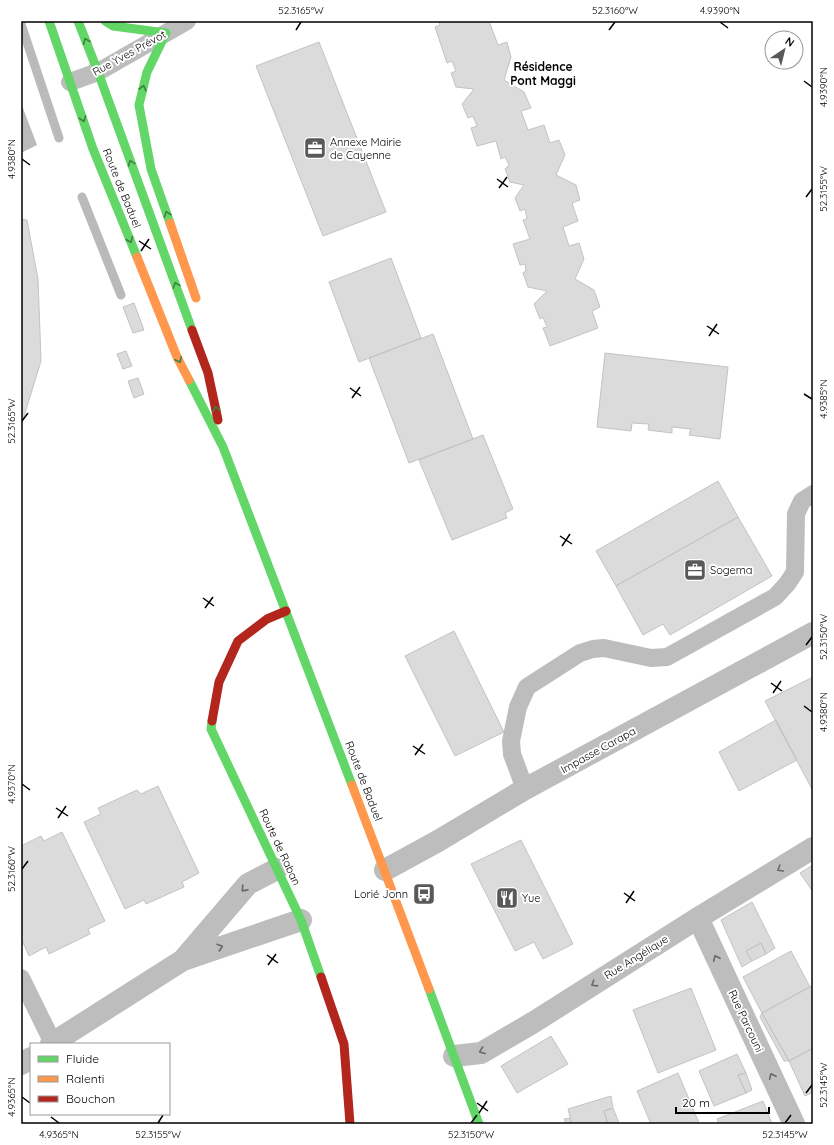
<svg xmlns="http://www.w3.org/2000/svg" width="834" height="1145" font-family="Quicksand,sans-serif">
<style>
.water{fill:#bababa}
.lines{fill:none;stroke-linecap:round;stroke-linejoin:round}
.stream{stroke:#bababa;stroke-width:9}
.building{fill:#dbdbdb;stroke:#c3c3c3}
.lane{stroke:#bdbdbd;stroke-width:18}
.street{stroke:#bdbdbd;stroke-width:22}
.fast{stroke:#63d668;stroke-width:9}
.slow{stroke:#ff974d;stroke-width:9}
.jam{stroke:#b3261e;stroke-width:9}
.oneway{stroke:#3b803e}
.oneway2{stroke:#686868}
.ticks{fill:none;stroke:#000;stroke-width:1.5}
.labels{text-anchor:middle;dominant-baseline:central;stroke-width:4;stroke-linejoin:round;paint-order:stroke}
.street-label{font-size:11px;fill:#000;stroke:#fff}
.poi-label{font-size:11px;fill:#000;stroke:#fff;text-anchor:start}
.neighbourhood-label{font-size:12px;font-weight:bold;fill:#000;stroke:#fff}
.neatline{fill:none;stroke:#000;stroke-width:1.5}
.ticks-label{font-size:10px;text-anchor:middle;fill:#000}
</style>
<rect width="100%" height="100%" fill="#fff"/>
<path class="water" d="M 21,103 L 37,145 L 21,153 Z"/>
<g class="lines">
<path class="stream" d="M 21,24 L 59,138
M 82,197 L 121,295"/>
</g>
<path class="building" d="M 439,21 L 489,21 L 498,45 L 507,42 L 511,57 L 504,80 L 524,92 L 531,108 L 521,111 L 528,130 L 544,125 L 550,143 L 559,140 L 565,155 L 556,175 L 576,185 L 580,200 L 572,203 L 578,221 L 563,227 L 569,246 L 579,243 L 584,259 L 575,279 L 594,290 L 600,307 L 592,311 L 598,328 L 550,346 L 543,328 L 547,327 L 543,317 L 540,319 L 534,304 L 547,291 L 528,287 L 523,273 L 526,271 L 525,264 L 520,265 L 513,244 L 530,239 L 523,220 L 527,219 L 525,209 L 520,211 L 515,198 L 524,185 L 510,182 L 505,169 L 509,165 L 505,157 L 501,159 L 496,141 L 477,146 L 471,128 L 477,126 L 473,116 L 468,118 L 462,104 L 474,89 L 456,87 L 451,73 L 456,71 L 452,61 L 447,63 L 435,27 L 440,25 Z
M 319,42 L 386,212 L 323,236 L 256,66 Z
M 21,219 L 27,220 L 38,279 L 41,361 L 21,426 Z
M 391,258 L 421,338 L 359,362 L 329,282 Z
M 134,303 L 144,330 L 133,333 L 123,307 Z
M 433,334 L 473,439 L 409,463 L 369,358 Z
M 126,351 L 132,366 L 123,369 L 117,354 Z
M 605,353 L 728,367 L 720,439 L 689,435 L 691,429 L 672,427 L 672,433 L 648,430 L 649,424 L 632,423 L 631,431 L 597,427 Z
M 138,378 L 144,394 L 134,398 L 128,381 Z
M 483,435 L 513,509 L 505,513 L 507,518 L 452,540 L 419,460 Z
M 718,481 L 738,517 L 616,586 L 596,551 Z
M 738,517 L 772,576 L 670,635 L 663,624 L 643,635 L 616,586 Z
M 454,631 L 504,732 L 455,756 L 405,656 Z
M 813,677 L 813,791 L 765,701 Z
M 776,720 L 797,760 L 739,791 L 719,752 Z
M 158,786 L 199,873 L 182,882 L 184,887 L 146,904 L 144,900 L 125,909 L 84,822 L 101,814 L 98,808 L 137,790 L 141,794 Z
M 62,832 L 105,921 L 88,929 L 90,934 L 49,954 L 46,947 L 29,956 L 21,938 L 21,846 L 41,836 L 44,841 Z
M 521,840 L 573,944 L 543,959 L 534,942 L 515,951 L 471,864 Z
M 813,865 L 813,892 L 800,873 Z
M 752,902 L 775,948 L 766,954 L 761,943 L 746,951 L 752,961 L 742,967 L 721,920 Z
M 761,943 L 766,954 L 752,961 L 746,951 Z
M 791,951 L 810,987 L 762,1013 L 743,977 Z
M 813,985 L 813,1048 L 789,1061 L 762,1013 Z
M 691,988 L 716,1050 L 658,1073 L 633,1010 Z
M 762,1013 L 789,1061 L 784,1061 L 760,1017 Z
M 551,1036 L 568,1064 L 517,1093 L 501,1066 Z
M 813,1048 L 813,1092 L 805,1096 L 789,1061 Z
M 737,1054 L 746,1073 L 738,1075 L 746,1093 L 714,1106 L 699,1071 Z
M 678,1073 L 699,1123 L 651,1124 L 637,1091 Z
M 746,1073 L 752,1090 L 746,1093 L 738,1075 Z
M 611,1096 L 613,1108 L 604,1111 L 608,1124 L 572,1124 L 568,1109 Z
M 763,1101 L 772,1124 L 719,1124 L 717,1119 Z
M 613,1108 L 619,1123 L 608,1124 L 604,1111 Z
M 570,1118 L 572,1124 L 566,1124 L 564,1119 Z"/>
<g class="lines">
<path class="lane" d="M 70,82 L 98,72 L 187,21
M 525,789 L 512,754 L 511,741 L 518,707 L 527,687 L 580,653 L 593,649 L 604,648 L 651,658 L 667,657 L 775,597 L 787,584 L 795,572 L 796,514 L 802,501 L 813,494
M 21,978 L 53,1043"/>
<path class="street" d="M 385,870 L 438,841 L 525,789 L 813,633
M 698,918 L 794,1124
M 183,960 L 248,884 L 277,869
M 51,1044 L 183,960 L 301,920
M 454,1056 L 481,1053 L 534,1022 L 698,918 L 813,848
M 21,1064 L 31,1058"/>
<path class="fast" d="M 49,21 L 93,149 L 137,257
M 78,21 L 98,72 L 192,330
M 105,21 L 113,26 L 166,33 L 147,72 L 139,105 L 151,169 L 170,223
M 189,380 L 223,447 L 352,785
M 212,721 L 211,729 L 301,920 L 321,977
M 429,989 L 479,1124"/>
<path class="slow" d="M 170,223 L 196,298
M 137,257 L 177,357 L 189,380
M 352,785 L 429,989"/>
<path class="jam" d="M 192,330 L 208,373 L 218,420
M 212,721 L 219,682 L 238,641 L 267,619 L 286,611
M 321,977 L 344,1044 L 350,1124"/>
</g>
<defs><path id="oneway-chevron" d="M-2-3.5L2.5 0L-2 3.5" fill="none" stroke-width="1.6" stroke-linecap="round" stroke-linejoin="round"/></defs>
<g class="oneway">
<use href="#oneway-chevron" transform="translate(86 41) rotate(-112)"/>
<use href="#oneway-chevron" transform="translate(143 88) rotate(-76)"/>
<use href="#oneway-chevron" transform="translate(83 119) rotate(72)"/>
<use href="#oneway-chevron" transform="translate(131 163) rotate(-110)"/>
<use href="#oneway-chevron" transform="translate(167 214) rotate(-109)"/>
<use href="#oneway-chevron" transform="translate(130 240) rotate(68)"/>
<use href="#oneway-chevron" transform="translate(176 285) rotate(-110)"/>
<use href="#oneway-chevron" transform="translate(179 360) rotate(64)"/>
<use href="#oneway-chevron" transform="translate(216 409) rotate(-102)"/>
</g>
<g class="oneway2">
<use href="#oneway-chevron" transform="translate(780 869) rotate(149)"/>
<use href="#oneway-chevron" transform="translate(244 889) rotate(132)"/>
<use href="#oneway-chevron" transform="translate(220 947) rotate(-18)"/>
<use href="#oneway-chevron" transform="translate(716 958) rotate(-115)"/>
<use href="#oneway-chevron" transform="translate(594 984) rotate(148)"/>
<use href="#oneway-chevron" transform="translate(482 1051) rotate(159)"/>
<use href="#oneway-chevron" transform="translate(772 1076) rotate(-115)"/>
</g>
<path class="ticks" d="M 720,22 L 728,28M 296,30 L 301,22M 609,30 L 615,22M 804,81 L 812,87M 22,159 L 30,165M 497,179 L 508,187M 499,188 L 507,177M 806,197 L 812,189M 139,241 L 151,249M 141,251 L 149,239M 707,326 L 719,334M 709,336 L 717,324M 350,388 L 361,396M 804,394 L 812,399M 352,398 L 360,387M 22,421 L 28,413M 560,536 L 572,544M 562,546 L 570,534M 203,598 L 214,606M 205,608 L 213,597M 806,645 L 812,637M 771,683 L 782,691M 773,693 L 781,681M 804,706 L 812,712M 413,746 L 425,754M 415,755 L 423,744M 22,784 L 30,790M 56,808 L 68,816M 58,818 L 66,806M 22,869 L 28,861M 624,893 L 635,901M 626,903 L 634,891M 267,955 L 278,963M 268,965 L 276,954M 806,1093 L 812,1085M 22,1097 L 30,1103M 477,1103 L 488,1111M 479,1113 L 487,1101M 51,1117 L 59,1123M 158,1123 L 163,1115M 471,1123 L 477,1115M 785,1123 L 791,1115"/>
<defs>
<g id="office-square" transform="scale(1.15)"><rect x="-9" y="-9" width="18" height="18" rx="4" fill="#595959" stroke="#fff"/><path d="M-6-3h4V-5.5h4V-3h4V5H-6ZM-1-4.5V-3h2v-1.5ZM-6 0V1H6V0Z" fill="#fff"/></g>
<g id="bus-square" transform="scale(1.15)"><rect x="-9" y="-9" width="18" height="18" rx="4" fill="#595959" stroke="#fff"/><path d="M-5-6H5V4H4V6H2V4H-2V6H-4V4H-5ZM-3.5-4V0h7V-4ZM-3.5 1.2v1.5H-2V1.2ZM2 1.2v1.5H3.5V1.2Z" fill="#fff"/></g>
<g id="restaurant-square" transform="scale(1.15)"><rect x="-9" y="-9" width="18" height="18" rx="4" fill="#595959" stroke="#fff"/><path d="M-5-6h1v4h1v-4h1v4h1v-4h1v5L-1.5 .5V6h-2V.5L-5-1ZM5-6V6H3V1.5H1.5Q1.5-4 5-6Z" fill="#fff"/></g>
</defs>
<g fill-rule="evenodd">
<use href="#office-square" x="315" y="148"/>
<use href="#office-square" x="695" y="570"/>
<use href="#bus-square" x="424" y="894"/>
<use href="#restaurant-square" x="507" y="898"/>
</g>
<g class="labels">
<g class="street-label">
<text transform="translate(129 53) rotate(-29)">Rue Yves Prévot</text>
<text transform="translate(122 188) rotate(68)">Route de Baduel</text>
<text transform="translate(598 750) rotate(-29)">Impasse Carapa</text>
<text transform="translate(364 781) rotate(69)">Route de Baduel</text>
<text transform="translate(280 847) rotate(65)">Route de Raban</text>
<text transform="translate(636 957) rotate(-32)">Rue Angélique</text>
<text transform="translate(746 1021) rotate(65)">Rue Parcouni</text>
</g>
<g class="poi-label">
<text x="330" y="142">Annexe Mairie<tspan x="330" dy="13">de Cayenne</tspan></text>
<text x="710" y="570">Sogema</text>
<text x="408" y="894" text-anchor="end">Lorié Jonn</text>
<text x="522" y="898">Yue</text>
</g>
<g class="neighbourhood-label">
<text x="543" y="66">Résidence<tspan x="543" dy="14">Pont Maggi</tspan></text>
</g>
</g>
<rect width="834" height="1145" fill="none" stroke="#ffffff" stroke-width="44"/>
<rect x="30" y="1043" width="140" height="72" fill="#ffffff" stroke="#999999"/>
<rect x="38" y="1056" width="20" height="6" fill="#63d668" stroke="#999999"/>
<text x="66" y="1063" font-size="12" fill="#000000">Fluide</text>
<rect x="38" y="1076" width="20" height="6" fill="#ff974d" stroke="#999999"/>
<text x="66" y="1083" font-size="12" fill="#000000">Ralenti</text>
<rect x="38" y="1096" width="20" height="6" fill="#b3261e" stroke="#999999"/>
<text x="66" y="1103" font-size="12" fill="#000000">Bouchon</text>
<g transform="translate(784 50) rotate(35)"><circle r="19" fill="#ffffff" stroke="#999999"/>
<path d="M0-3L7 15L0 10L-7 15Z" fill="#595959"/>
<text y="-6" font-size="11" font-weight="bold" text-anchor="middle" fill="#000000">N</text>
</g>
<path d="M676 1107v6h93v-6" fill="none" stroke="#000000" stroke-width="2"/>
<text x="682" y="1107" font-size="12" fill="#000000" stroke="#ffffff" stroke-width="3" paint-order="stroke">20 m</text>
<rect x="22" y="22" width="790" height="1101" class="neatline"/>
<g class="ticks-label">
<text x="301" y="14">52.3165°W</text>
<text x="615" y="14">52.3160°W</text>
<text x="720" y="14">4.9390°N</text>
<text transform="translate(823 87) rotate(-90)" y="4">4.9390°N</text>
<text transform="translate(11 159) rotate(-90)" y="4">4.9380°N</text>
<text transform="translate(823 189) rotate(-90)" y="4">52.3155°W</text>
<text transform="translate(823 399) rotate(-90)" y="4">4.9385°N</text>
<text transform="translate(11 421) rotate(-90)" y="4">52.3165°W</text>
<text transform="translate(823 637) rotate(-90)" y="4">52.3150°W</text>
<text transform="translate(823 712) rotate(-90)" y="4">4.9380°N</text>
<text transform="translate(11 784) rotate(-90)" y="4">4.9370°N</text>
<text transform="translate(11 869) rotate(-90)" y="4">52.3160°W</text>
<text transform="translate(823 1085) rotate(-90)" y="4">52.3145°W</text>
<text transform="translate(11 1097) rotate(-90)" y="4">4.9365°N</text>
<text x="59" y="1138">4.9365°N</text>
<text x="158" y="1138">52.3155°W</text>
<text x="471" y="1138">52.3150°W</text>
<text x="785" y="1138">52.3145°W</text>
</g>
</svg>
